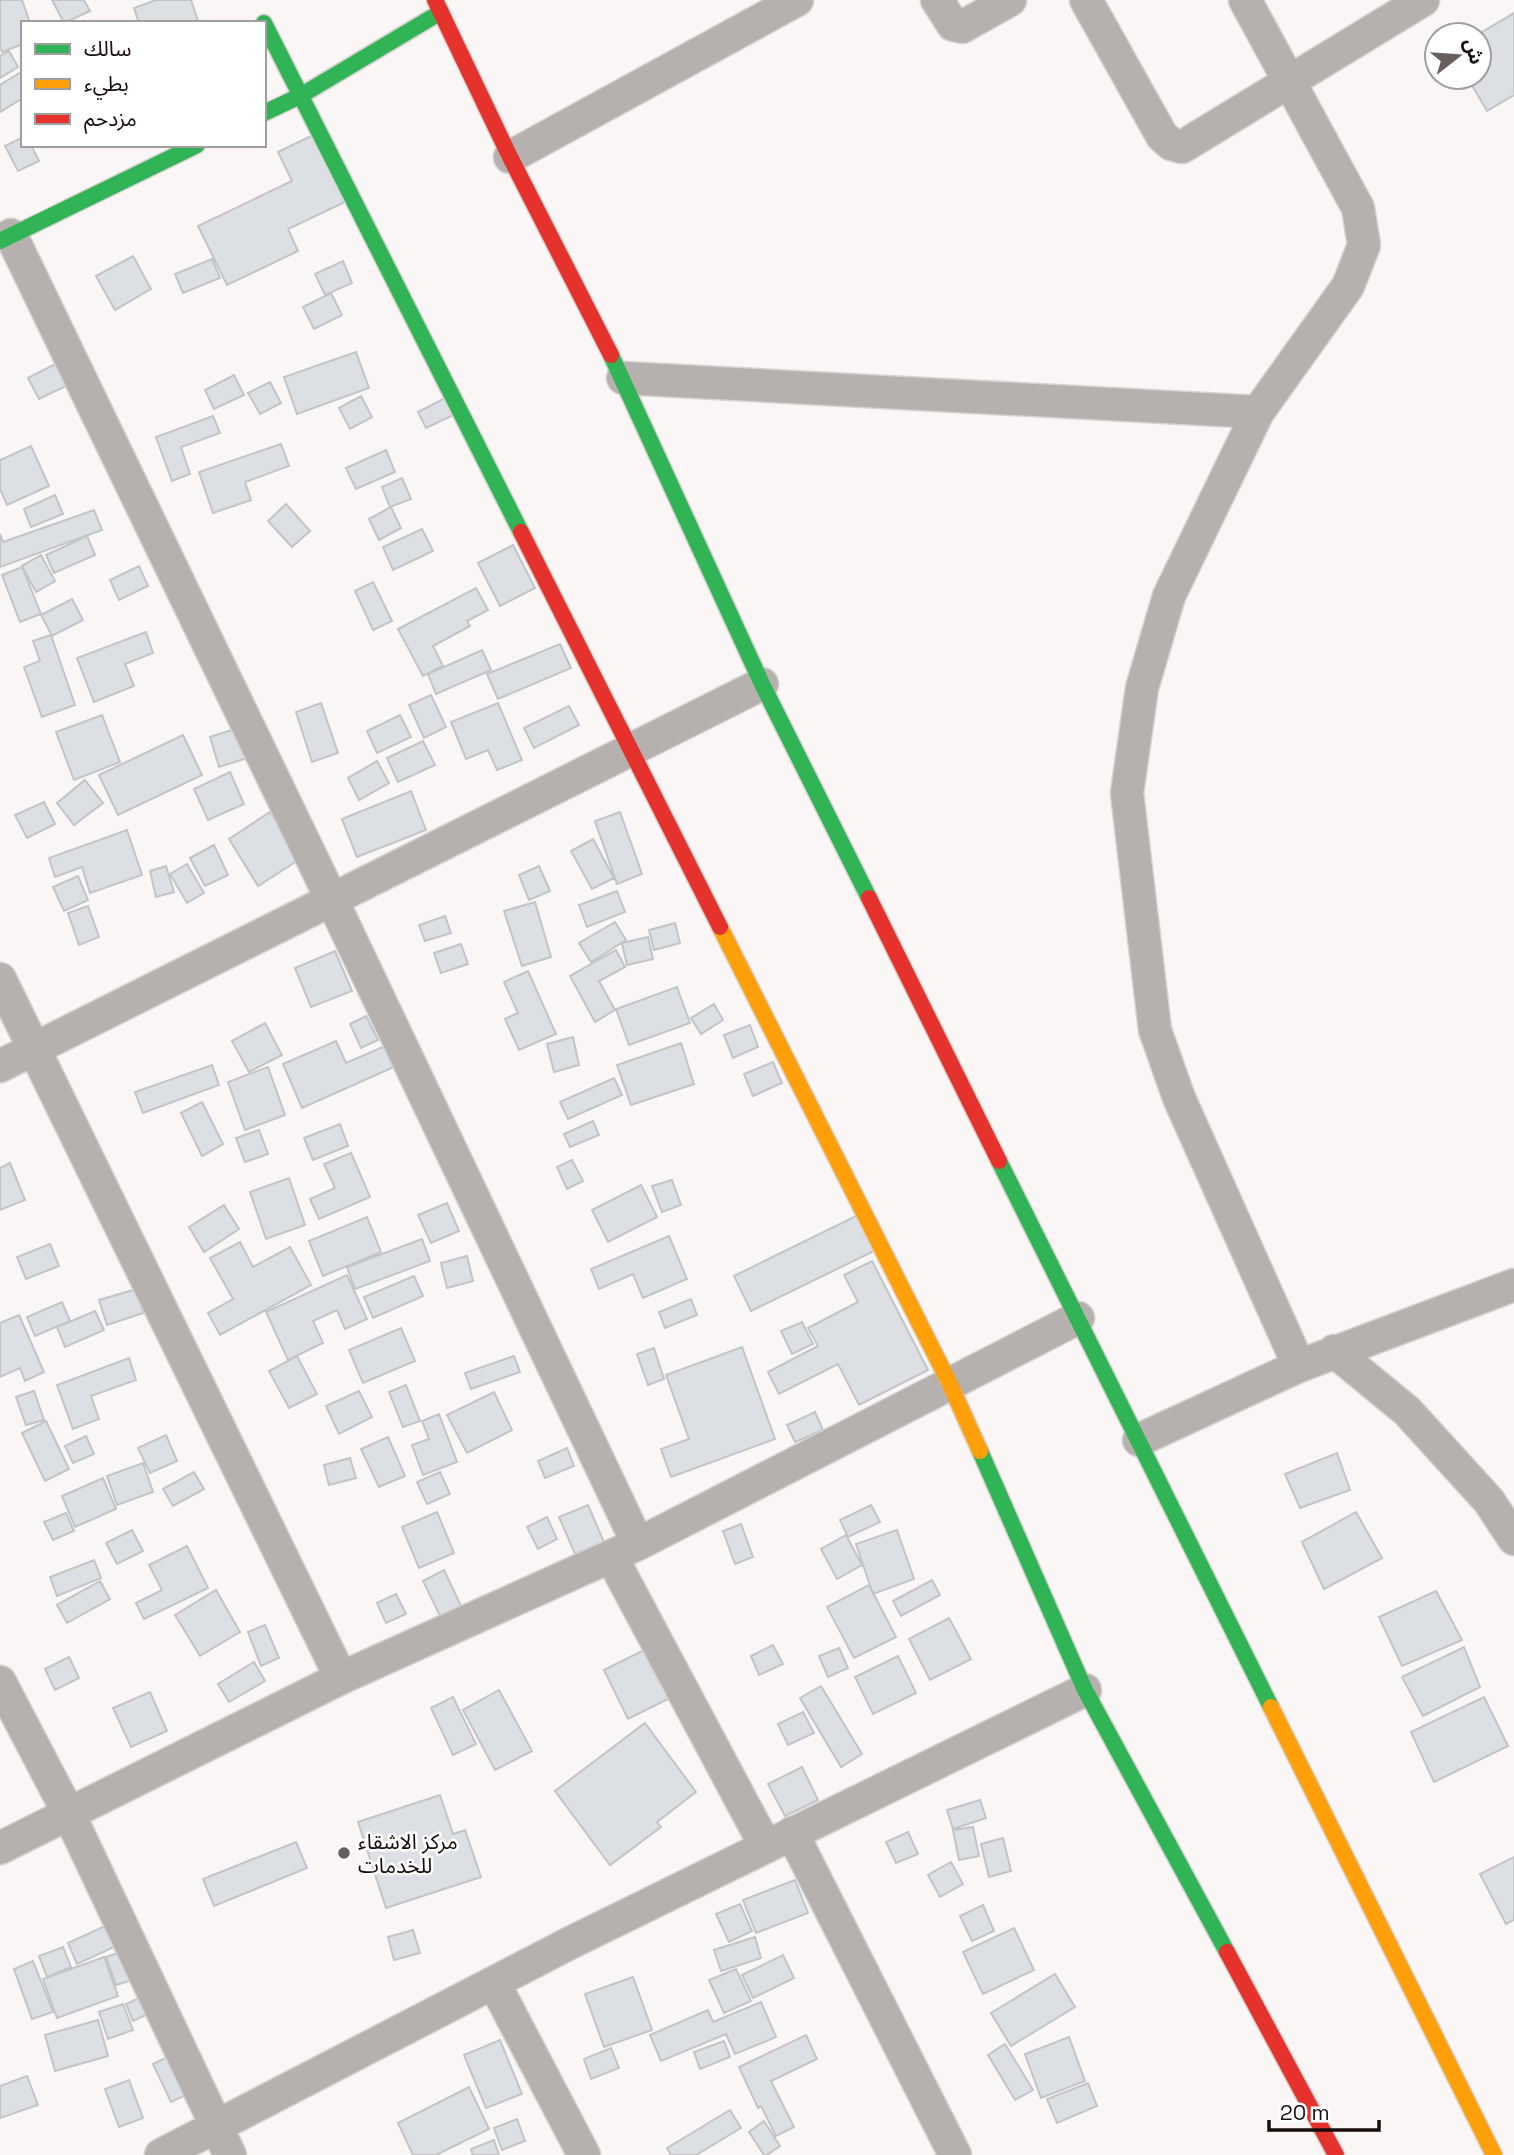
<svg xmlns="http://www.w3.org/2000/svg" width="1514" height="2155" font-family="'Space Grotesk','Noto Sans Arabic',sans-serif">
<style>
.building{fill:#dce0e4;stroke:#c2c4c7;stroke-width:2}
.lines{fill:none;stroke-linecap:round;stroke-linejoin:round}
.street-casing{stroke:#d5d2d1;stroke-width:35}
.fast-casing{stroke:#d5d2d1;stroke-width:19}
.slow-casing{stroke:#d5d2d1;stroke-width:19}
.jam-casing{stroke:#d5d2d1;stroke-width:19}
.street{stroke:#b6b0af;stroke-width:32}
.fast{stroke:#30b455;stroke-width:16}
.slow{stroke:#ff9f0a;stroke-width:16}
.jam{stroke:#e5322d;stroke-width:16}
.poi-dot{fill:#665f5e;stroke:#fff;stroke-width:2.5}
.labels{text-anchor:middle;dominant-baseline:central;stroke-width:5;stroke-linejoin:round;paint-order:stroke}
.poi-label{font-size:21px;fill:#170d0c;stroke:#fff;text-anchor:start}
</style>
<rect width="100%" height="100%" fill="#faf6f5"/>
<path class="building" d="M 0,0 L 22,0 L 30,23 L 23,23 L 23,44 L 2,52 L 0,46 Z
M 52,0 L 84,0 L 90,11 L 64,23 Z
M 156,0 L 191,0 L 198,21 L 139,23 L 134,8 Z
M 1514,13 L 1514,95 L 1487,111 L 1467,77 L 1479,77 L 1477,35 Z
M 9,51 L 18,67 L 0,78 L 0,56 Z
M 23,71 L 23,98 L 0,112 L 0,85 Z
M 313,135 L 345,202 L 288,229 L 298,251 L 227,285 L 198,226 L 292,181 L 278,152 Z
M 23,137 L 23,145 L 31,145 L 39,161 L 18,171 L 5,146 Z
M 133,256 L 151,289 L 115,310 L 96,276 Z
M 212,259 L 220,278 L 183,293 L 175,274 Z
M 343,261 L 352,283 L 325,295 L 315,274 Z
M 331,293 L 342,315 L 314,329 L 303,307 Z
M 356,352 L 369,388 L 297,414 L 284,377 Z
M 59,362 L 70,384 L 39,399 L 28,378 Z
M 234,375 L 244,395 L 214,409 L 205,390 Z
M 270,382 L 281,403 L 260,414 L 248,393 Z
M 453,394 L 462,411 L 426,428 L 418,412 Z
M 361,396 L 372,417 L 350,429 L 339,408 Z
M 213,416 L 220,433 L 181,447 L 190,474 L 172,481 L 156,437 Z
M 281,444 L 289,466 L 245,482 L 251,500 L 213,513 L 199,472 Z
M 31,446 L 49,486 L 7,505 L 0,489 L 0,460 Z
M 386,450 L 395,472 L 356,489 L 346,468 Z
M 402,478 L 411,499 L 390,507 L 382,487 Z
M 55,495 L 63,514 L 31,527 L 24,509 Z
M 286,504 L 310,531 L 292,547 L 268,521 Z
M 391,507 L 401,528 L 379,540 L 369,519 Z
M 94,510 L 102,530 L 0,567 L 0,534 L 3,542 Z
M 422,529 L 433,551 L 393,570 L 383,547 Z
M 87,536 L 95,555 L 54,573 L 46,555 Z
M 513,545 L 535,588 L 500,606 L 478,563 Z
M 41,555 L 55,581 L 36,592 L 22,566 Z
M 139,566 L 148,586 L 119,600 L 110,580 Z
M 22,567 L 41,614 L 20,622 L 2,575 Z
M 373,582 L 392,621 L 373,630 L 355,591 Z
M 476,588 L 488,610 L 467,621 L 470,626 L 433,646 L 443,666 L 423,676 L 398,629 Z
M 72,599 L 83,620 L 52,636 L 41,615 Z
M 146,632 L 153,653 L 125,664 L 134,686 L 94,702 L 77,658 Z
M 51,635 L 75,705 L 42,717 L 24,667 L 40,661 L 33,641 Z
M 560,644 L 571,668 L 498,699 L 487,674 Z
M 482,650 L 491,670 L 436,694 L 428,674 Z
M 431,695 L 446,727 L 424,738 L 409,705 Z
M 321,703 L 338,753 L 312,762 L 296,712 Z
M 498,703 L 522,760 L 497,770 L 488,750 L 466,759 L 451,722 Z
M 569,706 L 579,725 L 534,748 L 524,728 Z
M 102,715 L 120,762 L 74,780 L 56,732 Z
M 400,715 L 411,737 L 377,753 L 367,731 Z
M 238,728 L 247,758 L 219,767 L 210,737 Z
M 183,735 L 202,775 L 118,815 L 99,775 Z
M 423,741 L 435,765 L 398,782 L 387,758 Z
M 377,761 L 389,783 L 359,800 L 348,778 Z
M 230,772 L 244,804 L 208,820 L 194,789 Z
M 85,780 L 103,803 L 74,825 L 57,803 Z
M 411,791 L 426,830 L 357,857 L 342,819 Z
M 44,802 L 55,824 L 27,838 L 15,815 Z
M 270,812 L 300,859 L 258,886 L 229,839 Z
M 620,812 L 642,874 L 617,884 L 595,821 Z
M 127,830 L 142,875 L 90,893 L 82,867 L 55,877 L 49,858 Z
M 593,839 L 614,878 L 592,889 L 571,851 Z
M 214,845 L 228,875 L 205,886 L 190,858 Z
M 187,864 L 204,893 L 187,903 L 170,874 Z
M 166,866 L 174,892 L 156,897 L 150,871 Z
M 539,866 L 550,891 L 529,900 L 519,875 Z
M 78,876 L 88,900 L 64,911 L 53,887 Z
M 617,891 L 625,912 L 587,927 L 579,905 Z
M 535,902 L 551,957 L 522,966 L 504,911 Z
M 88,906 L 99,937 L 79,945 L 68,913 Z
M 445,916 L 451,933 L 425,941 L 419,925 Z
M 615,922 L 626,940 L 591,962 L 579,943 Z
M 675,923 L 680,943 L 654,950 L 649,930 Z
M 648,937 L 653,959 L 627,965 L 622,943 Z
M 461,944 L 468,964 L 441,973 L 434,953 Z
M 616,950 L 625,967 L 599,981 L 615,1010 L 595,1022 L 570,976 Z
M 335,951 L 352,991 L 311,1007 L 295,968 Z
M 528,971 L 556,1034 L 519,1050 L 505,1019 L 518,1013 L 504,982 Z
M 677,987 L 690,1023 L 629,1045 L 616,1009 Z
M 714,1004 L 723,1020 L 701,1034 L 691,1018 Z
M 366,1016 L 378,1040 L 361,1048 L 350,1024 Z
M 265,1023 L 282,1055 L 249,1072 L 232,1041 Z
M 750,1025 L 758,1047 L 733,1058 L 724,1035 Z
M 573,1037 L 579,1065 L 554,1072 L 547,1044 Z
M 336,1041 L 346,1063 L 385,1046 L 394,1067 L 302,1108 L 283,1064 Z
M 681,1043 L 694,1084 L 631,1105 L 617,1065 Z
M 773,1062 L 782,1083 L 753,1096 L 744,1074 Z
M 212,1065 L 219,1085 L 143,1113 L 135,1092 Z
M 268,1067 L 285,1115 L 245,1130 L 228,1082 Z
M 614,1078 L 622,1095 L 568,1119 L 560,1102 Z
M 202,1102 L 223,1144 L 202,1156 L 181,1113 Z
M 593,1121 L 599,1135 L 570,1147 L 564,1134 Z
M 340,1124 L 348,1146 L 313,1160 L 304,1138 Z
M 259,1130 L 268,1154 L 245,1162 L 236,1138 Z
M 351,1153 L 370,1197 L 319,1219 L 310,1199 L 335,1188 L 324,1164 Z
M 572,1160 L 583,1181 L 567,1189 L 557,1167 Z
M 10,1163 L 25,1200 L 0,1210 L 0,1168 Z
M 289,1178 L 305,1225 L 266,1239 L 250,1192 Z
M 672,1180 L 681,1205 L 662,1212 L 652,1186 Z
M 641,1185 L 657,1217 L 608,1242 L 592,1210 Z
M 447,1203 L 459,1231 L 431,1243 L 418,1215 Z
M 224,1205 L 239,1229 L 204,1252 L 189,1227 Z
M 858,1215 L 876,1250 L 751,1311 L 734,1276 Z
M 367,1217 L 381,1252 L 323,1276 L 309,1241 Z
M 669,1236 L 687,1279 L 643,1298 L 633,1274 L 599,1289 L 591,1269 Z
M 422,1239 L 430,1261 L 355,1289 L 347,1267 Z
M 240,1242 L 253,1267 L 290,1247 L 311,1285 L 220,1335 L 208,1313 L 233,1299 L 210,1258 Z
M 50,1244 L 59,1266 L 26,1279 L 17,1257 Z
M 467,1256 L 473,1281 L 447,1288 L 441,1263 Z
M 872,1261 L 928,1370 L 859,1405 L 838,1364 L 779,1394 L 768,1372 L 818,1346 L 808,1328 L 858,1302 L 844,1275 Z
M 347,1275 L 367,1319 L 345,1329 L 337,1310 L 313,1321 L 323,1343 L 288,1360 L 266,1312 Z
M 414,1276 L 423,1296 L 373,1318 L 364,1297 Z
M 136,1289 L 143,1313 L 107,1325 L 99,1300 Z
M 691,1299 L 697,1315 L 665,1328 L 659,1312 Z
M 62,1302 L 70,1321 L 35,1336 L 27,1317 Z
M 95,1311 L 104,1330 L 65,1347 L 57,1327 Z
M 19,1315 L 44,1372 L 25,1381 L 20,1368 L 0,1377 L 0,1323 Z
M 802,1322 L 813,1344 L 792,1354 L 781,1331 Z
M 401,1328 L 415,1361 L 363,1383 L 349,1350 Z
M 742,1347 L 775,1439 L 671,1477 L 661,1449 L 689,1439 L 666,1375 Z
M 654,1348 L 664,1379 L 648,1385 L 637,1354 Z
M 297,1356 L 317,1394 L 289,1408 L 269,1371 Z
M 514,1356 L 520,1372 L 471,1389 L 465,1373 Z
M 129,1358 L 136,1380 L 91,1396 L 99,1419 L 73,1429 L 57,1385 Z
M 406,1385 L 420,1421 L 403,1427 L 389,1392 Z
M 34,1391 L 44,1420 L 26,1425 L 16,1397 Z
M 359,1391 L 372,1417 L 339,1434 L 326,1406 Z
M 494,1392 L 512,1430 L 467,1453 L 447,1415 Z
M 815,1412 L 823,1430 L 795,1442 L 787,1425 Z
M 439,1414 L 457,1462 L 423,1475 L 412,1445 L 429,1439 L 422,1421 Z
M 46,1421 L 69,1469 L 45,1481 L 22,1433 Z
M 166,1435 L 177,1461 L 150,1473 L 138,1448 Z
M 86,1436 L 94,1454 L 73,1463 L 65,1446 Z
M 388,1437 L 405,1476 L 379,1487 L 361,1449 Z
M 567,1448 L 574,1466 L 545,1478 L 538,1461 Z
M 1337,1453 L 1350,1490 L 1300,1508 L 1285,1474 Z
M 350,1458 L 356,1478 L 329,1485 L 324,1465 Z
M 143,1463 L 153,1492 L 117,1505 L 107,1476 Z
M 194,1472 L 204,1489 L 173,1506 L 163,1489 Z
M 440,1472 L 450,1494 L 427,1504 L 417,1482 Z
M 103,1478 L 116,1509 L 75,1527 L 62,1496 Z
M 588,1505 L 604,1542 L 575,1554 L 559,1517 Z
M 871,1505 L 880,1522 L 848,1537 L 840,1520 Z
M 437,1512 L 454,1553 L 419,1568 L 402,1527 Z
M 1356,1512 L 1382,1558 L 1324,1589 L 1302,1542 Z
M 66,1513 L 74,1531 L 53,1540 L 44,1522 Z
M 547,1517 L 557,1539 L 538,1549 L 527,1527 Z
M 741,1524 L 753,1557 L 735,1564 L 723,1531 Z
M 132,1530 L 143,1551 L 117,1564 L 106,1543 Z
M 897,1530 L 914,1579 L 873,1594 L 856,1544 Z
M 846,1535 L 862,1565 L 837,1579 L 821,1549 Z
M 187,1546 L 208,1588 L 144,1619 L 136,1603 L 162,1590 L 149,1565 Z
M 94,1560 L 101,1578 L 57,1596 L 50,1577 Z
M 444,1570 L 461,1606 L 440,1616 L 423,1581 Z
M 932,1580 L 940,1595 L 901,1616 L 893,1601 Z
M 100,1581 L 110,1599 L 67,1623 L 57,1605 Z
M 869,1585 L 896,1637 L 854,1658 L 827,1607 Z
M 216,1590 L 240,1632 L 200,1656 L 175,1615 Z
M 1436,1591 L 1462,1640 L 1402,1666 L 1379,1617 Z
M 396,1594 L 406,1614 L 386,1623 L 377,1603 Z
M 949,1618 L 971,1659 L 930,1680 L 909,1639 Z
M 265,1625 L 279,1658 L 261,1666 L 248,1632 Z
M 773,1645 L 783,1664 L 759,1675 L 751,1656 Z
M 1464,1647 L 1480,1687 L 1423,1716 L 1402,1677 Z
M 648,1648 L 672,1697 L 628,1719 L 604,1670 Z
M 839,1648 L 848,1668 L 828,1677 L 819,1656 Z
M 898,1656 L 916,1693 L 873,1714 L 855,1677 Z
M 69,1657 L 79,1678 L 55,1690 L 45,1669 Z
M 254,1662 L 265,1681 L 229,1702 L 218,1684 Z
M 821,1686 L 862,1754 L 841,1767 L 800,1698 Z
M 499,1690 L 532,1751 L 495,1770 L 463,1710 Z
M 150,1692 L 167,1731 L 131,1747 L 113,1708 Z
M 453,1697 L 476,1744 L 453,1755 L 431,1708 Z
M 1484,1697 L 1508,1746 L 1434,1782 L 1411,1732 Z
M 803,1712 L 814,1733 L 788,1745 L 778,1724 Z
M 645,1723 L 696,1792 L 657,1822 L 661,1827 L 610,1865 L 555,1791 Z
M 802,1767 L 818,1800 L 785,1816 L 768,1784 Z
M 440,1795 L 453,1834 L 465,1830 L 481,1877 L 386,1908 L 358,1822 Z
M 980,1800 L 986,1818 L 953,1829 L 947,1810 Z
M 973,1827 L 979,1856 L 959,1860 L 953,1830 Z
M 908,1832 L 918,1854 L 896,1863 L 886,1842 Z
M 1003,1838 L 1011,1871 L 989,1877 L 981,1844 Z
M 296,1842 L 307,1868 L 214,1906 L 203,1879 Z
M 1514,1857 L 1514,1920 L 1506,1924 L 1480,1874 Z
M 951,1862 L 963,1884 L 940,1897 L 928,1875 Z
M 795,1880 L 808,1913 L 756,1933 L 743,1900 Z
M 740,1904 L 752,1931 L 729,1942 L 716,1914 Z
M 983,1905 L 994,1931 L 972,1941 L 960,1916 Z
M 116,1921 L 125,1942 L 77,1964 L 68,1943 Z
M 1014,1928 L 1034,1970 L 983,1994 L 963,1952 Z
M 413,1930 L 420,1953 L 394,1960 L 388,1937 Z
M 755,1937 L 761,1958 L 721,1971 L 714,1950 Z
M 63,1947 L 71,1967 L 47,1977 L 39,1956 Z
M 130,1949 L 139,1978 L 116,1985 L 106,1957 Z
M 783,1955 L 794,1978 L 753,1998 L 742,1975 Z
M 104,1957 L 118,1996 L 57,2018 L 43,1979 Z
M 33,1961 L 53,2012 L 32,2019 L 14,1969 Z
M 736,1969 L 751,2001 L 724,2013 L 709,1980 Z
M 1055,1974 L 1075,2007 L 1011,2046 L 991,2013 Z
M 633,1977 L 652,2030 L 604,2047 L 585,1994 Z
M 148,1994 L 155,2011 L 133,2021 L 126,2004 Z
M 761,2002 L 776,2037 L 735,2054 L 726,2034 L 661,2061 L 650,2035 L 708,2010 L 713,2022 Z
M 123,2004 L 133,2030 L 108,2039 L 99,2012 Z
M 98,2020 L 108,2056 L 55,2071 L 45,2035 Z
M 806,2035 L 817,2059 L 771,2081 L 794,2127 L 776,2136 L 761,2106 L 758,2108 L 739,2067 Z
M 1069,2037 L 1085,2081 L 1041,2098 L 1025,2054 Z
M 500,2040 L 522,2094 L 486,2108 L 464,2055 Z
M 724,2041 L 730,2057 L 700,2069 L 694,2052 Z
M 1005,2044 L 1033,2090 L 1015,2100 L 988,2055 Z
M 611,2048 L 619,2068 L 591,2079 L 584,2059 Z
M 180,2051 L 197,2090 L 171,2102 L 153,2064 Z
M 27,2076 L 38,2105 L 0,2118 L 0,2086 Z
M 129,2080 L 143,2118 L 119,2127 L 105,2089 Z
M 1088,2083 L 1097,2106 L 1057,2123 L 1047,2099 Z
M 469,2087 L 489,2129 L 436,2155 L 413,2155 L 398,2123 Z
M 730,2110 L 741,2128 L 696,2155 L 671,2155 L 667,2148 Z
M 517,2119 L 525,2141 L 502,2150 L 494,2128 Z
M 764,2121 L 780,2146 L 767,2155 L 764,2155 L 749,2132 Z
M 494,2140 L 499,2155 L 473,2155 L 471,2149 Z"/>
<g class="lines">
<g class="street-casing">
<path id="street" d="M 937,0 L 953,25 L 962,27 L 1010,0
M 1086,0 L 1162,136 L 1171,144 L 1182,147 L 1423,0
M 1245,0 L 1358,208 L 1364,245 L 1348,286 L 1258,412 L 1169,596 L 1142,688 L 1127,793 L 1155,1030 L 1179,1098 L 1299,1366
M 510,157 L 797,0
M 11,235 L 332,900 L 638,1544
M 623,378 L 1258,412
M 0,979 L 341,1678
M 0,1066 L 762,684
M 1334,1351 L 1407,1411 L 1489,1501 L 1514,1539
M 1139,1440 L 1299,1366 L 1514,1285
M 611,1556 L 766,1847
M 0,1682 L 69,1814 L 230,2155
M 792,1833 L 955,2155
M 0,1848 L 341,1678 L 638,1544 L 1078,1318
M 494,1983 L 584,2155
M 161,2155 L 570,1943 L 1085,1690"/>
</g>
<g class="fast-casing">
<path id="fast" d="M 264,23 L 521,532
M 264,113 L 300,96 L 441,12
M 0,241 L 197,145
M 611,355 L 762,684 L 869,898
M 999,1161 L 1271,1707
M 980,1451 L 1085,1690 L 1227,1952"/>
</g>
<g class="slow-casing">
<path id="slow" d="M 720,927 L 949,1382 L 980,1451
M 1271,1707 L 1494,2155"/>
</g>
<g class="jam-casing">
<path id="jam" d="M 435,0 L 510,157 L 611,355
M 521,532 L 720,927
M 869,898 L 999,1161
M 1227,1952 L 1336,2155"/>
</g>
<use href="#street" class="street"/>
<use href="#fast" class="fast"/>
<use href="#slow" class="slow"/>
<use href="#jam" class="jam"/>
</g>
<circle class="poi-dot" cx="344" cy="1853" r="7"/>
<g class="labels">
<g class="poi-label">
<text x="358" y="1841">مركز الاشقاء<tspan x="358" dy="24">للخدمات</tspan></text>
</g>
</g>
<rect x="21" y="21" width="245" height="126" fill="#ffffff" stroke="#a29e9e" stroke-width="2"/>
<rect x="35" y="44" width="35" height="10" fill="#30b455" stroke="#a29e9e" stroke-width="2"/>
<text x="84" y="56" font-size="21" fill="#170d0c">سالك</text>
<rect x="35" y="79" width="35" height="10" fill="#ff9f0a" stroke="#a29e9e" stroke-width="2"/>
<text x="84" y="91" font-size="21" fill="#170d0c">بطيء</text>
<rect x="35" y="114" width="35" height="10" fill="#e5322d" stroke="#a29e9e" stroke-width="2"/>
<text x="84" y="126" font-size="21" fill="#170d0c">مزدحم</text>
<g transform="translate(1458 56) rotate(73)"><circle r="33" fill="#ffffff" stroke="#a29e9e" stroke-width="2"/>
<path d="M0-5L12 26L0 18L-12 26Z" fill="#665f5e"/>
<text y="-10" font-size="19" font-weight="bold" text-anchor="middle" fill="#170d0c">ش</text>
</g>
<path d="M1269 2120v10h110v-10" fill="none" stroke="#170d0c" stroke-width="3.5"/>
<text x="1280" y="2120" font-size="21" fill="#170d0c" stroke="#ffffff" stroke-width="5" paint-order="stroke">20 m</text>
</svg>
